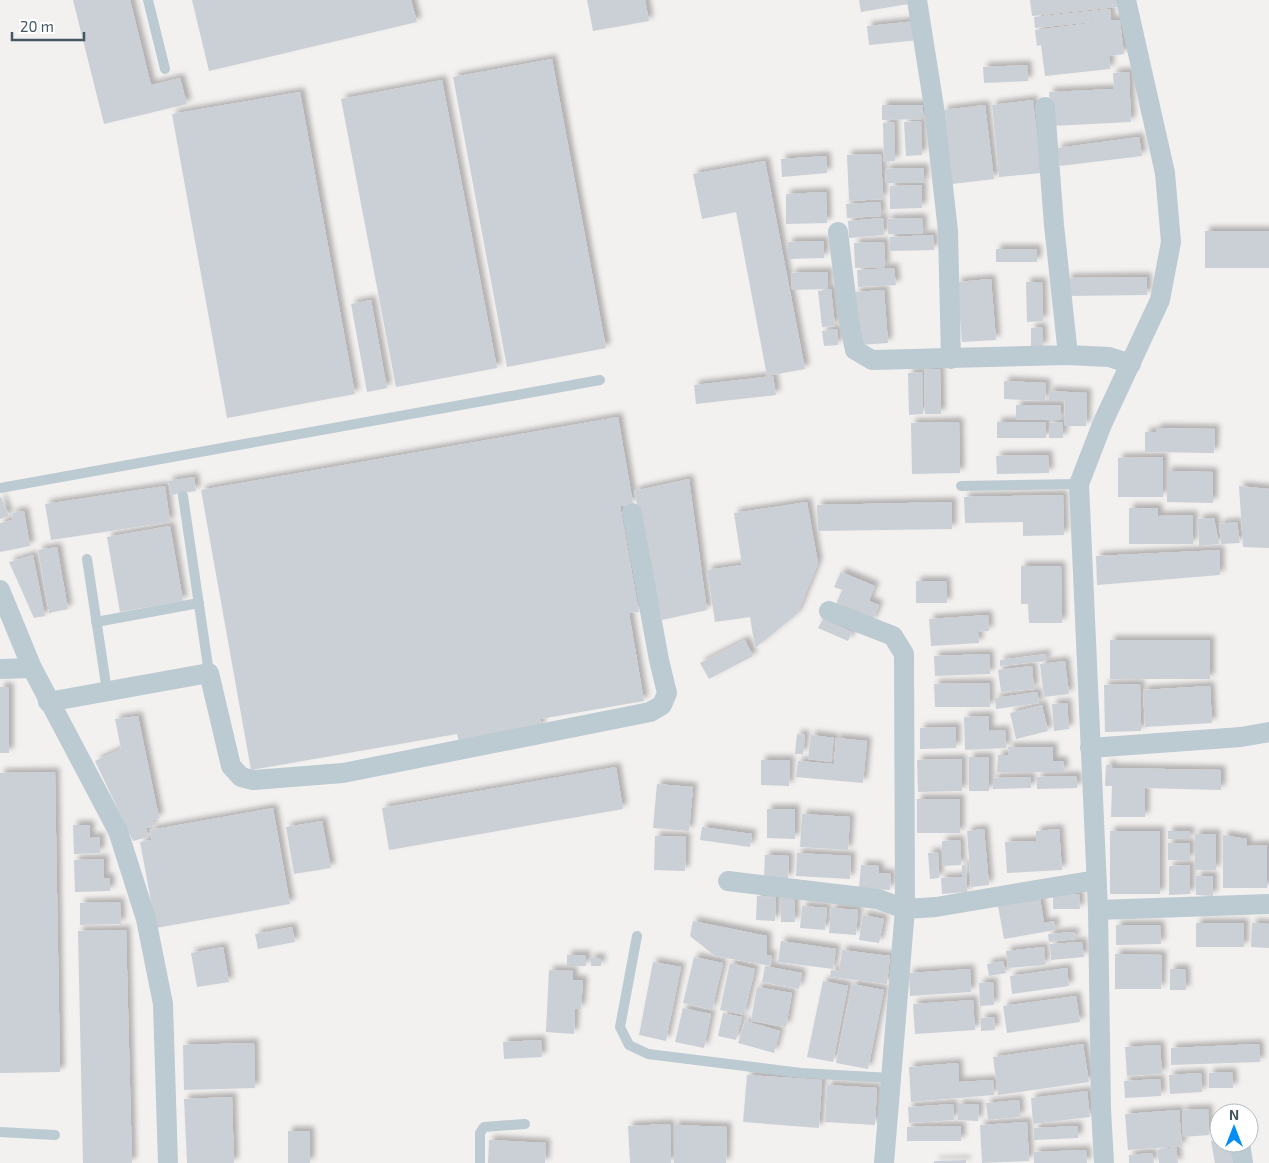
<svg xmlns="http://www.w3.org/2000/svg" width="1269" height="1163" font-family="'Exo 2',sans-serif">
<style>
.building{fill:#cbd0d6;filter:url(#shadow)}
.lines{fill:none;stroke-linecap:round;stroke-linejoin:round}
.lane{stroke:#bccad1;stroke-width:10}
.street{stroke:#bccad1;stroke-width:20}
</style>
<defs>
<filter id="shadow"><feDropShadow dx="4.5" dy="-4.5" stdDeviation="2.5" flood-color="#0004"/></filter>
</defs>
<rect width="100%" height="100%" fill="#f3f0f0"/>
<path class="building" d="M 73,0 L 130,0 L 151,85 L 180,78 L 187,104 L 104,124 Z
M 192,0 L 411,0 L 417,22 L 209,71 Z
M 587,0 L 645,0 L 649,21 L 593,31 Z
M 859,0 L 907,0 L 908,4 L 861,12 Z
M 1030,0 L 1116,0 L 1117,7 L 1032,16 Z
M 1110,9 L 1111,20 L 1035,28 L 1034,17 Z
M 1116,20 L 1120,20 L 1124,54 L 1109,56 L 1110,69 L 1045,76 L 1041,45 L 1037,46 L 1035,30 Z
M 917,21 L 919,40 L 869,45 L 867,26 Z
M 552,59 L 606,348 L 507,367 L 453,77 Z
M 1027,65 L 1028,81 L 984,83 L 983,67 Z
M 1129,72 L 1131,122 L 1051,126 L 1049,92 L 1114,89 L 1113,73 Z
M 442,80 L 497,368 L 396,387 L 341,99 Z
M 300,92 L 355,394 L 227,418 L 172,114 Z
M 1033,100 L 1041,173 L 999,177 L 992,105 Z
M 882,105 L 923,105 L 923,119 L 882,120 Z
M 985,105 L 994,179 L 952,184 L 943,110 Z
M 921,121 L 922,155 L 906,156 L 904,122 Z
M 894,122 L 895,161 L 884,162 L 883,123 Z
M 1139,137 L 1142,156 L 1060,166 L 1057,148 Z
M 881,154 L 883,199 L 849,201 L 847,155 Z
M 826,156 L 827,173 L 782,177 L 781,159 Z
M 765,161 L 805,369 L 767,376 L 736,212 L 702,219 L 693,174 Z
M 924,168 L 924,183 L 886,183 L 885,169 Z
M 922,185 L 922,208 L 890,209 L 890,186 Z
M 826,192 L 827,223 L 786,224 L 786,194 Z
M 880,202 L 881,216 L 847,218 L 846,204 Z
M 883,218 L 884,235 L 849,238 L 848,221 Z
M 922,218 L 923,234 L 888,234 L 887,219 Z
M 1205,231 L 1269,231 L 1269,268 L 1205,268 Z
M 933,235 L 934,250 L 890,251 L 890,237 Z
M 824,241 L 824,258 L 788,259 L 788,242 Z
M 884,242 L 885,267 L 855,268 L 854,243 Z
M 996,249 L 1037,249 L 1037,262 L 996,262 Z
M 894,268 L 896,285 L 858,287 L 857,270 Z
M 828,272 L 828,289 L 792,290 L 791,273 Z
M 1147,277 L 1147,295 L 1067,296 L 1067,278 Z
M 991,279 L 996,340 L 962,342 L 957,282 Z
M 1026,282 L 1042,282 L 1043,321 L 1027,322 Z
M 831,289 L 835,326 L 822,327 L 818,291 Z
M 884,290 L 888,343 L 859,345 L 855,292 Z
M 371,300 L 387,388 L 367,392 L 351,304 Z
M 1042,327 L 1043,347 L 1031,348 L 1031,328 Z
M 837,329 L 838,345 L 824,346 L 822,331 Z
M 924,369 L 940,369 L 941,414 L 925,414 Z
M 922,372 L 923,414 L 909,415 L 908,373 Z
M 773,376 L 776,395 L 696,404 L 694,385 Z
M 1004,381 L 1046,383 L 1045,401 L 1004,399 Z
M 1049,391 L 1087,393 L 1086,426 L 1064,426 L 1065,401 L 1049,401 Z
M 1016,405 L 1061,405 L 1061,420 L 1016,420 Z
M 618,417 L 633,503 L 620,506 L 639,612 L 629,613 L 644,701 L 540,719 L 541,727 L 459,742 L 457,734 L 251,770 L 201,490 Z
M 959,422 L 960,473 L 912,474 L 911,423 Z
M 997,422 L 1046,422 L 1046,438 L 997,438 Z
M 1063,422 L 1063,438 L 1049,438 L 1049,423 Z
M 1156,428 L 1215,429 L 1214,453 L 1145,452 L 1145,432 L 1156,432 Z
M 1048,455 L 1049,473 L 997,474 L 996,456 Z
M 1163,457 L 1163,497 L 1118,497 L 1118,458 Z
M 1167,471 L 1213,472 L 1213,503 L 1167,502 Z
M 194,477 L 196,491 L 171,495 L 168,481 Z
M 689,479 L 707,610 L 662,620 L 634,491 Z
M 165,486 L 170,522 L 51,540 L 45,504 Z
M 1239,486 L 1269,489 L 1269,548 L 1243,547 Z
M 1063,495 L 1064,535 L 1023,536 L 1023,522 L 965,523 L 964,497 Z
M 0,497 L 1,497 L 9,516 L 0,519 Z
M 807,502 L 818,563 L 797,614 L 755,648 L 750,617 L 715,622 L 707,570 L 742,565 L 734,513 Z
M 952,502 L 952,529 L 818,531 L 817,505 Z
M 1129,508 L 1158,508 L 1158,516 L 1193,515 L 1193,544 L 1129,544 Z
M 24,511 L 30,546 L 0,552 L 0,523 L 13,520 L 12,513 Z
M 1214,518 L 1219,544 L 1199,546 L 1198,519 Z
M 1237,522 L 1240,543 L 1221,544 L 1219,524 Z
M 170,526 L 183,601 L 120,612 L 107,537 Z
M 57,547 L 68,609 L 49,613 L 38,550 Z
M 1220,550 L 1220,575 L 1097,585 L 1096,556 Z
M 33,555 L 45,616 L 34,618 L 9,562 Z
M 1021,566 L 1061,566 L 1062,623 L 1029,623 L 1028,604 L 1021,604 Z
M 841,572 L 875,586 L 869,601 L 879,605 L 872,622 L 835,607 L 842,590 L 834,587 Z
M 916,581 L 946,581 L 947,603 L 916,603 Z
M 988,615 L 989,631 L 978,632 L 979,643 L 931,646 L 929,619 Z
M 823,619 L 852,632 L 848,641 L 818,628 Z
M 745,640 L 753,656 L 709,679 L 700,663 Z
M 1110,640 L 1210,640 L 1210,679 L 1110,679 Z
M 989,654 L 990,674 L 935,676 L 934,656 Z
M 1046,654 L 1046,661 L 1000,666 L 1000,660 Z
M 1065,661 L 1069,694 L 1044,697 L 1040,664 Z
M 1032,666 L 1034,689 L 1001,692 L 998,670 Z
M 989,683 L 990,707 L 935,707 L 934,684 Z
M 1140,684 L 1141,731 L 1105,732 L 1104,685 Z
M 1210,686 L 1212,723 L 1145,727 L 1143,690 Z
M 0,687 L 9,687 L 9,753 L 0,753 Z
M 1037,692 L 1039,703 L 996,709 L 995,698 Z
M 1067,703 L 1069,729 L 1054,731 L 1052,704 Z
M 1042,705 L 1048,731 L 1016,739 L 1010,713 Z
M 138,716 L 159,818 L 152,820 L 153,826 L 146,828 L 148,837 L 133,841 L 95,761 L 121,749 L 115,719 Z
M 989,716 L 989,731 L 1005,730 L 1006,748 L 965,750 L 964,717 Z
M 956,727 L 956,748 L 920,749 L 920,728 Z
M 797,734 L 805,735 L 803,754 L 795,754 Z
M 811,735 L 834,738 L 831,762 L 808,759 Z
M 836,738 L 867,741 L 863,783 L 796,777 L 798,761 L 834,764 Z
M 1008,747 L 1053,747 L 1053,761 L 1063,761 L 1064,772 L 997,772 L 998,755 L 1009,755 Z
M 969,757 L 989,757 L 989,791 L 969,791 Z
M 962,759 L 962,791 L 918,792 L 917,760 Z
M 761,760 L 790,760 L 789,786 L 761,785 Z
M 1106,765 L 1112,765 L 1112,768 L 1221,770 L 1221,790 L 1145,788 L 1145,817 L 1111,817 L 1112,786 L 1105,786 Z
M 616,767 L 623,809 L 389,850 L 382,808 Z
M 55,772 L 60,1072 L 0,1073 L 0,773 Z
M 1077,776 L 1077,788 L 1037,789 L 1037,777 Z
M 1031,777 L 1031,788 L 993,789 L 993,778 Z
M 657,784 L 693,787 L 689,831 L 653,828 Z
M 917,799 L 960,799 L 960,833 L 917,833 Z
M 273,808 L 290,904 L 156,928 L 140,842 L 152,840 L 150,830 Z
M 767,809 L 795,809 L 795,839 L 767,838 Z
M 802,814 L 850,817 L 848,850 L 800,847 Z
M 322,821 L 331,868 L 294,874 L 286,827 Z
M 73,825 L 90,825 L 90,838 L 100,837 L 100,853 L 74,854 Z
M 702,827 L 752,834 L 750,847 L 700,840 Z
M 984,829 L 989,885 L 971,887 L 967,831 Z
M 1059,829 L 1062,870 L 1007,873 L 1005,842 L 1036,841 L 1036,831 Z
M 1110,831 L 1160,831 L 1160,894 L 1110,894 Z
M 1168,831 L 1190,831 L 1190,839 L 1168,839 Z
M 1195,834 L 1216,834 L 1216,870 L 1195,870 Z
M 1223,835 L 1247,839 L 1247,846 L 1267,845 L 1267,888 L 1223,888 Z
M 655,836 L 686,837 L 685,871 L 654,870 Z
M 960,840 L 961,865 L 942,866 L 942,841 Z
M 1168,843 L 1190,843 L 1190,860 L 1168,860 Z
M 938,852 L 939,878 L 930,879 L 928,853 Z
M 797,853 L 851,856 L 850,879 L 796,876 Z
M 765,855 L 789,856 L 788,879 L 764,878 Z
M 104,859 L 104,878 L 110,878 L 110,891 L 75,892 L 74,860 Z
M 861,865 L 879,866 L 879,873 L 891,874 L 890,890 L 859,888 Z
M 962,865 L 966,865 L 967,892 L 942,894 L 941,878 L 962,877 Z
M 1190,865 L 1190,894 L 1169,895 L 1169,866 Z
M 1196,876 L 1213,876 L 1213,896 L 1196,895 Z
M 1053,894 L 1079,894 L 1080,909 L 1053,909 Z
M 757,896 L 776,897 L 775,921 L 756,920 Z
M 781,898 L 794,898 L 795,922 L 781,922 Z
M 1040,898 L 1044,923 L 1054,921 L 1055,930 L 1004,939 L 998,906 Z
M 120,902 L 121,924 L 80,925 L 80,903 Z
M 802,906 L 827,908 L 825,930 L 800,928 Z
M 831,908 L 858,910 L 856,935 L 829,933 Z
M 863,915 L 884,919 L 879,943 L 859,940 Z
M 693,921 L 767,936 L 767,955 L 772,955 L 770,966 L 715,956 L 690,936 Z
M 1196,923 L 1244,923 L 1244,947 L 1196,947 Z
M 1252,923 L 1269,924 L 1269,948 L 1251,947 Z
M 1116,925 L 1160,925 L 1161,944 L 1116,945 Z
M 292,927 L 295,942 L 258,949 L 255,934 Z
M 126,930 L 132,1163 L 83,1163 L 78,931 Z
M 1074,932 L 1075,939 L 1049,942 L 1048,934 Z
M 781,941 L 836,949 L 833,969 L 778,962 Z
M 1082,942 L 1084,957 L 1051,960 L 1050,944 Z
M 223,947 L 229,982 L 197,987 L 191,953 Z
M 1044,947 L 1045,965 L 1008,968 L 1006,951 Z
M 842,950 L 890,956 L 887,984 L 830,977 L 831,970 L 839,971 Z
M 1115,954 L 1162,955 L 1161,989 L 1115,989 Z
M 567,955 L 586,955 L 586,966 L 567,966 Z
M 694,957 L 723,963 L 712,1010 L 683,1003 Z
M 590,958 L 601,958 L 601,966 L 591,966 Z
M 1003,961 L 1006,973 L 989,976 L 987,964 Z
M 653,962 L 681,967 L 666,1041 L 639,1035 Z
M 730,963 L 755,969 L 744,1015 L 720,1010 Z
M 765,966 L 802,973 L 799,989 L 762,982 Z
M 1067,968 L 1069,986 L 1012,994 L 1010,976 Z
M 970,969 L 971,992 L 910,996 L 909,973 Z
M 1170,969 L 1185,969 L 1186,990 L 1170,990 Z
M 549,970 L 573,971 L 573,980 L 583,980 L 581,1009 L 575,1009 L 574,1034 L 546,1032 Z
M 823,981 L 848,986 L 833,1062 L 807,1057 Z
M 993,982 L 994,1005 L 980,1006 L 979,983 Z
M 852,984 L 884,990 L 868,1069 L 836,1063 Z
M 757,987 L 792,993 L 786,1027 L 751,1021 Z
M 1076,996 L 1080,1022 L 1007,1033 L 1003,1006 Z
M 973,1000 L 975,1030 L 915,1034 L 913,1004 Z
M 683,1008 L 711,1014 L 704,1048 L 675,1042 Z
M 723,1013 L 742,1017 L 736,1040 L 718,1036 Z
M 994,1017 L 995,1030 L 981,1031 L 981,1018 Z
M 745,1021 L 780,1031 L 774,1053 L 738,1043 Z
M 541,1040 L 542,1057 L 504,1059 L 503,1042 Z
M 254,1043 L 255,1088 L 184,1090 L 183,1045 Z
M 1083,1044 L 1089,1082 L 998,1095 L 993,1057 Z
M 1259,1044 L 1260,1062 L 1171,1065 L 1171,1048 Z
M 1160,1045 L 1162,1074 L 1127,1076 L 1125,1047 Z
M 958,1063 L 959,1082 L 993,1080 L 994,1095 L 911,1102 L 909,1067 Z
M 1232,1072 L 1233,1088 L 1209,1088 L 1209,1073 Z
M 1201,1073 L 1202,1092 L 1170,1094 L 1169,1075 Z
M 747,1075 L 822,1080 L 819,1128 L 743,1122 Z
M 1160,1079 L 1161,1096 L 1125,1098 L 1124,1081 Z
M 827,1085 L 877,1088 L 875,1125 L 825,1122 Z
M 1087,1091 L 1090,1117 L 1033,1124 L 1031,1098 Z
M 232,1097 L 234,1163 L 187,1163 L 184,1099 Z
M 1019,1100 L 1020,1117 L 988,1120 L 986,1103 Z
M 953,1104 L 954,1120 L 909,1123 L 908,1107 Z
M 958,1104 L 979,1105 L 978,1121 L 958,1120 Z
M 1208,1109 L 1209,1135 L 1183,1137 L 1182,1110 Z
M 1179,1110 L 1182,1146 L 1128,1150 L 1125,1114 Z
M 1027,1122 L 1029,1161 L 982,1163 L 980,1125 Z
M 670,1124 L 671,1163 L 630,1163 L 628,1126 Z
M 674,1125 L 727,1127 L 726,1163 L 674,1163 Z
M 961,1126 L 961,1141 L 907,1141 L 907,1127 Z
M 1078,1126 L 1078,1138 L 1034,1140 L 1034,1128 Z
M 288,1131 L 310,1131 L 310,1163 L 288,1163 Z
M 489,1140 L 546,1143 L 545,1163 L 488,1163 Z
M 1219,1140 L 1219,1143 L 1230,1143 L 1234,1163 L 1215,1163 L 1211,1141 Z
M 1176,1147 L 1178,1163 L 1159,1163 L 1157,1150 Z
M 1086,1150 L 1087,1163 L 1034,1163 L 1034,1152 Z
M 1152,1153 L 1154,1163 L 1129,1163 L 1129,1155 Z
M 966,1160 L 966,1163 L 934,1163 L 934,1161 Z"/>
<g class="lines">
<path class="lane" d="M 148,0 L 165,69
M 961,486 L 1079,484
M 0,488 L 600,380
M 183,496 L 209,673
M 87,559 L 107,691
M 96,622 L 199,603
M 637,936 L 620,1027 L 629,1045 L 648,1054 L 801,1073 L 891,1078
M 0,1132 L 55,1135
M 480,1163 L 480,1133 L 484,1127 L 525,1124"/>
<path class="street" d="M 917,0 L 934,107 L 948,231 L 951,359
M 1045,107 L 1054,225 L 1068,355
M 838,232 L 849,321 L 855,350 L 872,360 L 1068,355 L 1109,357 L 1131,364
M 0,590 L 32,668 L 118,831 L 146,919 L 163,1004 L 168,1163
M 829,611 L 893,636 L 904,654 L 905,909 L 884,1163
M 0,669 L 32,668
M 48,702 L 209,673 L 231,766 L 241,777 L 253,780 L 343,773 L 650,712 L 662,705 L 667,693 L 659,660 L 632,513
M 1090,748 L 1241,737 L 1269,732
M 728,881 L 878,899 L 905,909 L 936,907 L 1096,880
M 1098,910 L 1269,904
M 1240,1143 L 1243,1163
M 1104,1163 L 1101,1109 L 1098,910 L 1079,484 L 1103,422 L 1160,300 L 1171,242 L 1165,173 L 1126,0"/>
</g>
<g transform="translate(1234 1128)"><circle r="24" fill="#ffffff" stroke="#b5bcbf"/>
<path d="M0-4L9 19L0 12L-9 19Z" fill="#038df9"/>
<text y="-8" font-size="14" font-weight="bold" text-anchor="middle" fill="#455760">N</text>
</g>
<path d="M12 32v8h72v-8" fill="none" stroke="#455760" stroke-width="2.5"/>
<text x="20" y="32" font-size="15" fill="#455760" stroke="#ffffff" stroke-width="4" paint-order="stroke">20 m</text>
</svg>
